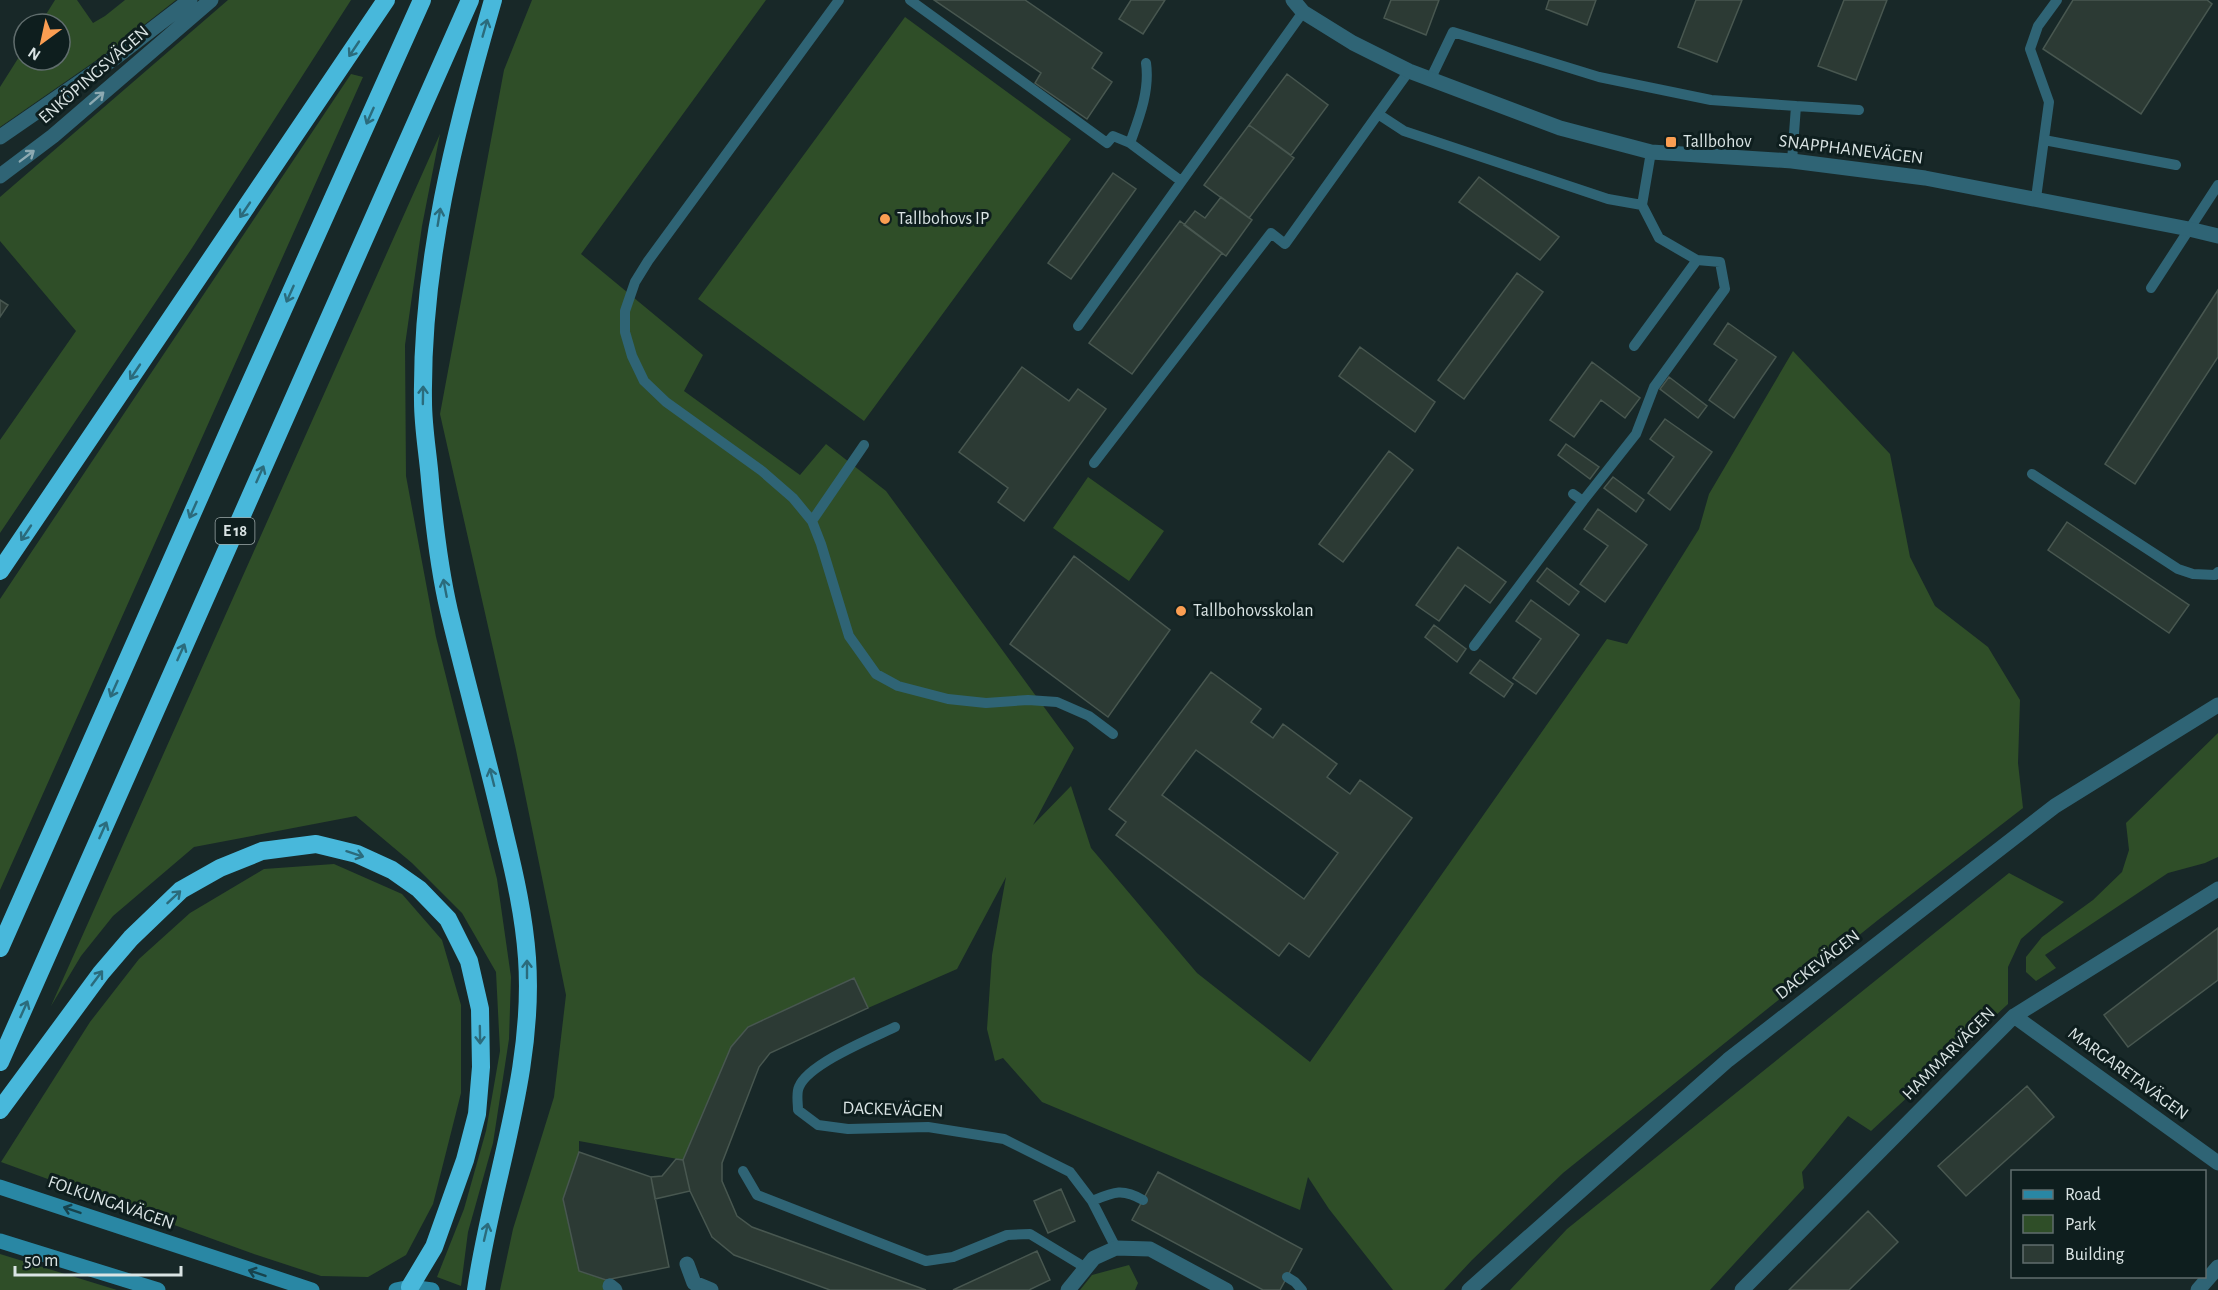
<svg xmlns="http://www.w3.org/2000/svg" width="2218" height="1290" font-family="'Alegreya Sans',sans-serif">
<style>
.green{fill:#2f4e28}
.building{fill:#2c3a34;stroke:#485750;stroke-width:1.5;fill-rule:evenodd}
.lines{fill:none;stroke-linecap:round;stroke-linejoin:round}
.service{stroke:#2f6475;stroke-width:10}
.minor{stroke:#2f6475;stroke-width:15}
.tertiary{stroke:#2f6475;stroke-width:15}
.secondary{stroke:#2987a4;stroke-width:15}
.motorway{stroke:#48b8db;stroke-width:18}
.oneway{stroke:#2b6b7c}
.oneway2{stroke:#8daab2}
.oneway3{stroke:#17434d}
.poi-dot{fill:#fb9e52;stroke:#0e1e1e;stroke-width:2}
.labels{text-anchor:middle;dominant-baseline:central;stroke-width:6;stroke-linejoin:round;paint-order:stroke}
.shield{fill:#0e1e1e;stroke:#9da9a9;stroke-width:1.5}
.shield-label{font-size:16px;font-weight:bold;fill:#dae4e4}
.street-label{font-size:18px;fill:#dae4e4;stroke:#0e1e1e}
.poi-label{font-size:18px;fill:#dae4e4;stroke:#0e1e1e;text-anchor:start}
</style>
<rect width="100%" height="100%" fill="#182828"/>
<path class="green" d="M 55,0 L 77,0 L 93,23 L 105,16 L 125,0 L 176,0 L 117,46 L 0,127 L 0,87 L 24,49 L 24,60 L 60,60 L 60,24 L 40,24 Z
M 228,0 L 351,0 L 192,248 L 0,533 L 0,440 L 76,331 L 0,241 L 0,197 Z
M 532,0 L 766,0 L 581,254 L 703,355 L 684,391 L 800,475 L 826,444 L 886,491 L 1074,748 L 1033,825 L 1071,786 L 1091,848 L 1197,973 L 1310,1062 L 1607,639 L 1627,644 L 1699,529 L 1709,494 L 1793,351 L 1890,454 L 1910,557 L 1935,606 L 1988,647 L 2020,700 L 2018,763 L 2023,808 L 1878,920 L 1563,1173 L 1472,1260 L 1444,1290 L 1393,1290 L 1329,1209 L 1308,1177 L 1300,1210 L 1042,1102 L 1003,1058 L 995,1061 L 987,1029 L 992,955 L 1006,877 L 957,969 L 868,1008 L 854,978 L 748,1027 L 683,1160 L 579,1141 L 579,1152 L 563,1200 L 579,1271 L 606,1280 L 611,1290 L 500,1290 L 513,1229 L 554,1097 L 566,995 L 516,750 L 440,414 L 504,70 Z
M 905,17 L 1071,139 L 864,421 L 698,299 Z
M 351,74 L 363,77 L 0,890 L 0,599 Z
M 440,134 L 422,226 L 405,345 L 406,476 L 436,637 L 497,879 L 511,977 L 509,1039 L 493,1143 L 468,1232 L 461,1286 L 437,1277 L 464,1209 L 486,1131 L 500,1051 L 496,972 L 462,913 L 412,863 L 356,816 L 194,847 L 113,916 L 81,956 L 51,1006 Z
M 1088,477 L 1164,531 L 1129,581 L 1053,528 Z
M 2218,733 L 2218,857 L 2205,863 L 2168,873 L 2045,955 L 2056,968 L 2036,981 L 2026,972 L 2026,957 L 2042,937 L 2093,900 L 2122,872 L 2129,850 L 2126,823 Z
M 334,864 L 402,894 L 442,940 L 461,1005 L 461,1093 L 433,1204 L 406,1255 L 368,1277 L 321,1276 L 257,1255 L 1,1162 L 90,1022 L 139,959 L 190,913 L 264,869 Z
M 2009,873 L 2064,902 L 2021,939 L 2008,967 L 2008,1004 L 1871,1131 L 1848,1116 L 1802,1172 L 1804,1188 L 1710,1290 L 1510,1290 L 1567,1229 Z
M 0,1254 L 117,1290 L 0,1290 Z
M 1129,1265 L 1138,1283 L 1135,1290 L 1080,1290 L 1092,1275 Z"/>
<path class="building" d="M 934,0 L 1025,0 L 1102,53 L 1092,68 L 1112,82 L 1087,119 L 1035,83 L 1041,73 Z
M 1131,0 L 1165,0 L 1143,34 L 1119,19 Z
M 1391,0 L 1439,0 L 1426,35 L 1384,18 Z
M 1549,0 L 1596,0 L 1587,25 L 1546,9 Z
M 1696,0 L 1742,0 L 1717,62 L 1678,47 Z
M 1844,0 L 1887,0 L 1856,80 L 1818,66 Z
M 2073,0 L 2207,0 L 2212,4 L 2141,114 L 2043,49 Z
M 1287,74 L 1328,105 L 1291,155 L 1249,125 Z
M 1249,125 L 1294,158 L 1249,218 L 1204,185 Z
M 1113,173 L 1136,189 L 1071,279 L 1048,263 Z
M 1479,177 L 1559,237 L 1540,260 L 1459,202 Z
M 1221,197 L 1252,220 L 1226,256 L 1184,225 L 1195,211 L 1205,218 Z
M 1180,221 L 1222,253 L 1132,374 L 1089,343 Z
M 1517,273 L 1543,292 L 1464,399 L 1438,380 Z
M 2218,290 L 2218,357 L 2135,484 L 2105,464 Z
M 0,300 L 8,305 L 0,317 Z
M 1728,323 L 1776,357 L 1734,418 L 1709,400 L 1737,360 L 1714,344 Z
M 1360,347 L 1435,402 L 1415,432 L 1339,376 Z
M 1592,362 L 1640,398 L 1625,418 L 1601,400 L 1574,437 L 1550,420 Z
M 1022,367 L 1069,401 L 1078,389 L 1106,409 L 1024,521 L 998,502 L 1008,488 L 959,452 Z
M 1669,377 L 1707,406 L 1698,418 L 1660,389 Z
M 1665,419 L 1712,452 L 1670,510 L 1648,493 L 1674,457 L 1650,439 Z
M 1566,444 L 1599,467 L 1590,479 L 1558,455 Z
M 1389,451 L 1413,470 L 1343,562 L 1319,544 Z
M 1613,477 L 1644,500 L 1636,512 L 1604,488 Z
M 1598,509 L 1647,545 L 1605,602 L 1580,584 L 1608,546 L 1584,529 Z
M 2067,522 L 2189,605 L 2169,633 L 2048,550 Z
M 1458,547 L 1506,582 L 1490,603 L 1465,585 L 1439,621 L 1416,605 Z
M 1074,556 L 1170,630 L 1108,717 L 1010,644 Z
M 1547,568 L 1579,592 L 1569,605 L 1537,581 Z
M 1531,600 L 1579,635 L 1536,694 L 1513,678 L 1541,639 L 1516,621 Z
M 1434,625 L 1466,649 L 1457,662 L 1425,637 Z
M 1480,660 L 1513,684 L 1504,697 L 1470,673 Z
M 1211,672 L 1261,709 L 1251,722 L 1273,738 L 1283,724 L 1337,764 L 1327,777 L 1350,794 L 1360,780 L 1412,818 L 1309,957 L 1289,943 L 1279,956 L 1116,835 L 1126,822 L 1109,809 ZM 1196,750 L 1338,853 L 1304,899 L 1162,795 Z
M 2218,928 L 2218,980 L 2128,1047 L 2104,1015 Z
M 854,978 L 868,1008 L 770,1053 L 759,1067 L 722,1163 L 722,1181 L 737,1216 L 752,1227 L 926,1290 L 830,1290 L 734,1255 L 712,1237 L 690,1191 L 683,1160 L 731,1047 L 748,1027 Z
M 2027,1086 L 2054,1117 L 1966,1196 L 1938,1166 Z
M 579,1152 L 651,1177 L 669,1267 L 606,1280 L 579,1271 L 563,1199 Z
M 676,1159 L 683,1160 L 690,1191 L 655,1199 L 651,1177 L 662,1176 Z
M 1158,1172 L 1302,1249 L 1280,1290 L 1263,1290 L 1132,1220 Z
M 1061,1189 L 1075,1221 L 1048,1233 L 1034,1201 Z
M 1868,1211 L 1898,1242 L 1849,1290 L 1789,1290 Z
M 1037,1251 L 1050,1280 L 1029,1290 L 953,1290 Z"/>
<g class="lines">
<path class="service" d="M 839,0 L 648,261 L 635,282 L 625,311 L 625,332 L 632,356 L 644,381 L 666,402 L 762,471 L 793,498 L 812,521 L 821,544 L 849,636 L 876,674 L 898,686 L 948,699 L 986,703 L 1028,700 L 1057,702 L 1089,716 L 1113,734
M 910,0 L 1107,143 L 1113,136 L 1130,143 L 1181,181
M 1430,80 L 1453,32 L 1599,77 L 1711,100 L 1796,106
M 1378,114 L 1409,71
M 2044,140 L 2176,165
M 1130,143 C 1139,118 1150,91 1146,63
M 1792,161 L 1796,106 L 1859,110
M 2036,198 L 2049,102 L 2030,49 L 2038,26 L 2057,0
M 2151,288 L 2218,185
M 1078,326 L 1303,12
M 1634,346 L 1697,260
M 1094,463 L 1271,233 L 1285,244 L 1378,114 L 1404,131 L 1608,199 L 1642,205
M 2032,474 L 2178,569 L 2193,574 L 2215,575 L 2218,572
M 1573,494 L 1583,501
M 812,521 L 864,445
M 1474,646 L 1583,501 L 1636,434 L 1654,387 L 1725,289 L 1720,262 L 1697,260 L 1659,238 L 1642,205 L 1651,152
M 895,1027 C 872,1038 808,1064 799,1087 C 796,1093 798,1103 798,1110 L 818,1125 L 848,1129 L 928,1127 L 1004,1139 L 1070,1172 L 1092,1201 L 1116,1248
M 743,1171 L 757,1195 L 926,1261 L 953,1257 L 1007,1235 L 1030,1234 L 1086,1268
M 1092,1201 C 1114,1192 1122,1188 1143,1200
M 1287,1277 L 1295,1282 L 1302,1290"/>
<path class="minor" d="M 1293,0 L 1303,12 L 1353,43 L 1409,71 L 1560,128 L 1651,152 L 1792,161 L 1925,178 L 2189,229 L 2218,236
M 2014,1016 L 2218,1163
M 687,1264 L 694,1283 L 711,1290
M 610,1286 L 615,1290
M 1068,1290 L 1094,1258 L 1116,1248 L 1150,1249 L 1226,1290
M 1469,1290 L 1728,1060 L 2055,806 L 2218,705
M 1742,1290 L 2014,1016 L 2218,889
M 2198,1290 L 2218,1267"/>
<path class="tertiary" d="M 0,137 L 116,57 L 190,0
M 0,176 L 53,136 L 211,0"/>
<path class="secondary" d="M 0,1187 L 312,1290
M 0,1241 L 158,1290
M 396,1290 L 410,1287 L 432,1290"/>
<path class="motorway" d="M 0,571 L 386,0
M 0,948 L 234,419 L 422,0
M 0,1062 L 470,0
M 0,1110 L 101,973 L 131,938 L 181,890 L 220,868 L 262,851 L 316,844 L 357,854 L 392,870 L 419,889 L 448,919 L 469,961 L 480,1009 L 481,1067 L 477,1114 L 465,1160 L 434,1247 L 410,1287
M 476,1290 C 492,1179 535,1072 527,958 C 524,916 515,876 505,835 C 488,760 467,686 449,611 C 439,568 434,524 430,480 C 428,454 423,428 423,401 C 421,264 455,131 493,0"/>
</g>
<defs><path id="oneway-shaft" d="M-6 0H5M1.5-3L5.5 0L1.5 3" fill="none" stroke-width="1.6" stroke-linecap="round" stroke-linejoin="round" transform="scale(1.5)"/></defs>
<g class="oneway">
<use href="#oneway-shaft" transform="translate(485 28) rotate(-74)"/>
<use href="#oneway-shaft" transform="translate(354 49) rotate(124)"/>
<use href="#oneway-shaft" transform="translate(370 116) rotate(114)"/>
<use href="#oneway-shaft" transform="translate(245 210) rotate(124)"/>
<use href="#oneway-shaft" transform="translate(439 217) rotate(-81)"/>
<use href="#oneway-shaft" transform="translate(290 294) rotate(114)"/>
<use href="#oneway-shaft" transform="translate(135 372) rotate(124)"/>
<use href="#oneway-shaft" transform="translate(423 395) rotate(-89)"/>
<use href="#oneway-shaft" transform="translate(260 474) rotate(-66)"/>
<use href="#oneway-shaft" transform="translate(193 510) rotate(114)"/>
<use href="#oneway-shaft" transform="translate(26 533) rotate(124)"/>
<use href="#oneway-shaft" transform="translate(445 588) rotate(-101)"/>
<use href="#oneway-shaft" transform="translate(181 652) rotate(-66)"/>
<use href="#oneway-shaft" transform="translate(114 689) rotate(114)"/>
<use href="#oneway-shaft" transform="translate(492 777) rotate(-104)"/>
<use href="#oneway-shaft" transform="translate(103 830) rotate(-66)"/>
<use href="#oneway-shaft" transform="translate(355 854) rotate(18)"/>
<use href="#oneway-shaft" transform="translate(174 897) rotate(-43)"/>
<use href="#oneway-shaft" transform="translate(527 969) rotate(-90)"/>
<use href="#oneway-shaft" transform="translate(97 978) rotate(-53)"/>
<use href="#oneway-shaft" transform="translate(24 1009) rotate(-66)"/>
<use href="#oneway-shaft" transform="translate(480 1035) rotate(89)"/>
<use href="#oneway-shaft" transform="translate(486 1232) rotate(-77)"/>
</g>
<g class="oneway2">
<use href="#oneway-shaft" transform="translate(97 98) rotate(-41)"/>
<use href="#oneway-shaft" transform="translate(27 156) rotate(-37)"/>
</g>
<g class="oneway3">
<use href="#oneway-shaft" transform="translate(72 1210) rotate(-161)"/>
<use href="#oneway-shaft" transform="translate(257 1273) rotate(-161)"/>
</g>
<g class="poi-dot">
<rect x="1665" y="136" width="12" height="12" rx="3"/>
<circle cx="885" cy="219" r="6"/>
<circle cx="1181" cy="611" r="6"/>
</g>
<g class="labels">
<rect class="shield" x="215.5" y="518" width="39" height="26" rx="4.5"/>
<g class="shield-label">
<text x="235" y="531">E 18</text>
</g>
<g class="street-label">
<text transform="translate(94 75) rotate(-41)">ENKÖPINGSVÄGEN</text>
<text transform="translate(1851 150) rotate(7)">SNAPPHANEVÄGEN</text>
<text transform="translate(1818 965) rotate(-38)">DACKEVÄGEN</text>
<text transform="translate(1949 1054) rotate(-45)">HAMMARVÄGEN</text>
<text transform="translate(2128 1074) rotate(36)">MARGARETAVÄGEN</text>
<text transform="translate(893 1110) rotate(2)">DACKEVÄGEN</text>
<text transform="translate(111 1203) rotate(19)">FOLKUNGAVÄGEN</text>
</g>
<g class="poi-label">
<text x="1683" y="142">Tallbohov</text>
<text x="897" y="219">Tallbohovs IP</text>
<text x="1193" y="611">Tallbohovsskolan</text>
</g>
</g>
<rect x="2011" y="1170" width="195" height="108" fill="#0e1e1e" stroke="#606d6d" stroke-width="1.5"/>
<rect x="2023" y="1190" width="30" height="9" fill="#2987a4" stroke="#606d6d" stroke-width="1.5"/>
<text x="2065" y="1200" font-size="18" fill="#dae4e4">Road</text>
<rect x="2023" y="1215" width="30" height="18" fill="#2f4e28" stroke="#606d6d" stroke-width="1.5"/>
<text x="2065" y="1230" font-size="18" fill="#dae4e4">Park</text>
<rect x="2023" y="1245" width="30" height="18" fill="#2c3a34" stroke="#606d6d" stroke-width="1.5"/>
<text x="2065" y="1260" font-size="18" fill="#dae4e4">Building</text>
<g transform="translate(42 42) rotate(213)"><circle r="28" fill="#0e1e1e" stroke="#606d6d" stroke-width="1.5"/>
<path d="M0-4.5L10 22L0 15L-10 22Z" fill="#fb9e52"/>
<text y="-9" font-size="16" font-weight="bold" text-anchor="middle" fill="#dae4e4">N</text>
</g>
<path d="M15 1266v9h166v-9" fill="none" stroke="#dae4e4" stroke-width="3"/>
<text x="24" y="1266" font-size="18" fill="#dae4e4" stroke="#0e1e1e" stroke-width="4.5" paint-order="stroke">50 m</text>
</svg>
